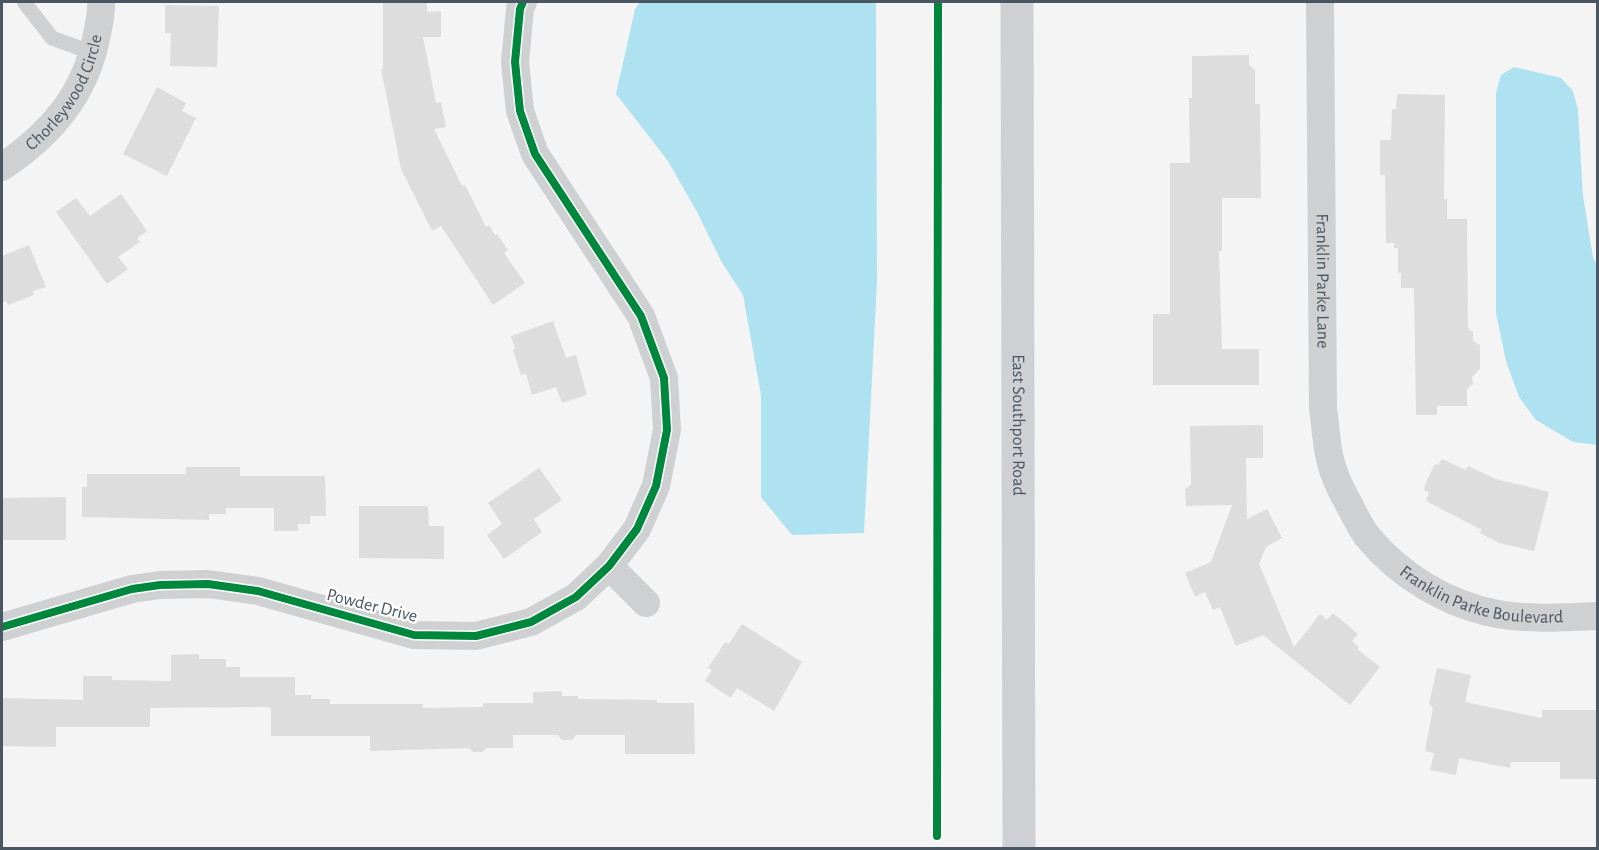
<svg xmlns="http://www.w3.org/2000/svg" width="1599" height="850" font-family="'Alegreya Sans',sans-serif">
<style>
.water{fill:#aee2f0}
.building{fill:#ddddde}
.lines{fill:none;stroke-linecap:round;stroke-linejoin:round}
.lane{stroke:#ced0d2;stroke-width:15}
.street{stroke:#ced0d2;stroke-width:28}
.secondary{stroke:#ced0d4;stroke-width:33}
.cycleway-casing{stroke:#fff;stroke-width:11}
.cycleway{stroke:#00873e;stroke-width:8}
.labels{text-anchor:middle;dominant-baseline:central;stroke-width:4.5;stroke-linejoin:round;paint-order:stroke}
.street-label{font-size:18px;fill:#4a5661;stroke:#fff}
</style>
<rect width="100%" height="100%" fill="#f4f4f4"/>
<path class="water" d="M 640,2 L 876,2 L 877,282 L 864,533 L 792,535 L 761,497 L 761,395 L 743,295 L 721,261 L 697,212 L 668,161 L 616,94 L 635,9 Z
M 1514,67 L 1561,78 L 1573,91 L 1578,110 L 1583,196 L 1593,257 L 1597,265 L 1597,445 L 1573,442 L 1536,420 L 1519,397 L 1506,361 L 1496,313 L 1496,93 L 1501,75 Z"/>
<path class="building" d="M 383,2 L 427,2 L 427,12 L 441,11 L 441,37 L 423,37 L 436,103 L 441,102 L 446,127 L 434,129 L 462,186 L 465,185 L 486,227 L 489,225 L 495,235 L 497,234 L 508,250 L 504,253 L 525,283 L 493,305 L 441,226 L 432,231 L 401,169 L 381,69 L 383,69 Z
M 165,5 L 219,6 L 217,67 L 170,66 L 171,33 L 165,33 Z
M 1249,55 L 1249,65 L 1255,70 L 1255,104 L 1260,104 L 1261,198 L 1222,198 L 1222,251 L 1219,251 L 1222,349 L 1259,349 L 1259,385 L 1153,385 L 1153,314 L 1170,314 L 1170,163 L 1190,163 L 1189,98 L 1192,98 L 1192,56 Z
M 157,87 L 186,103 L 182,111 L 196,118 L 167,176 L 123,154 Z
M 1397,94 L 1445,95 L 1444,199 L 1447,199 L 1447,219 L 1467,219 L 1468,327 L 1469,330 L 1473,331 L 1473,341 L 1480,345 L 1480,369 L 1472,377 L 1473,384 L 1467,389 L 1467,406 L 1437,406 L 1437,415 L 1416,415 L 1414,288 L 1401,288 L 1401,273 L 1398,273 L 1398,248 L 1394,248 L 1394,243 L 1386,243 L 1385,175 L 1380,175 L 1380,140 L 1391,140 L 1392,109 L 1396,109 Z
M 121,194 L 147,231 L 137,238 L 140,242 L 118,257 L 128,269 L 107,284 L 56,212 L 76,198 L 90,216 Z
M 29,245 L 46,287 L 33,291 L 34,295 L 8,305 L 6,301 L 2,303 L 2,256 Z
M 553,321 L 566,358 L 576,355 L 587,395 L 562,403 L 556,387 L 532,395 L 526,374 L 521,375 L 513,350 L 515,349 L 511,336 Z
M 1263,425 L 1263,458 L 1246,458 L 1247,519 L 1267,509 L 1282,538 L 1266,547 L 1259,564 L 1294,647 L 1320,614 L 1327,620 L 1333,613 L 1358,634 L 1352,641 L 1359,647 L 1357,649 L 1380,667 L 1350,705 L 1263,635 L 1236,646 L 1220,607 L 1213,610 L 1205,592 L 1195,597 L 1185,573 L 1211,562 L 1232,505 L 1186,506 L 1185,489 L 1191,485 L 1190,426 Z
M 1442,459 L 1466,470 L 1468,466 L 1496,479 L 1549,492 L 1534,551 L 1499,543 L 1480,533 L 1482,530 L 1426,501 L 1429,493 L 1424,490 L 1425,484 L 1435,464 L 1438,465 Z
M 186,467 L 240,467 L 240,476 L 325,476 L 326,516 L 310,516 L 310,524 L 298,524 L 298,531 L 274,531 L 274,508 L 226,508 L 226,514 L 209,514 L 209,520 L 82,517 L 82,487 L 87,487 L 87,474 L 186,474 Z
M 539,468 L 562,500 L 534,519 L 542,532 L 504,559 L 487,535 L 502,524 L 488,503 Z
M 66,497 L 66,540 L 2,540 L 2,498 Z
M 359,506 L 428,506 L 429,526 L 444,526 L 444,559 L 359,558 Z
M 742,624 L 802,662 L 774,711 L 737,688 L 731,698 L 705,681 L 712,670 L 708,668 L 725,642 L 729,644 Z
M 199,654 L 199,659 L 226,659 L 226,667 L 240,667 L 240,677 L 295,677 L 295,695 L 311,695 L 311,699 L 330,699 L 330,704 L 423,704 L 423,708 L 483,707 L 483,703 L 533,703 L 533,692 L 562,691 L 562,696 L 578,696 L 578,699 L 657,700 L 657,703 L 694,703 L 695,754 L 625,754 L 625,735 L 576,735 L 572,740 L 562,740 L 558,735 L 513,735 L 513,748 L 487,748 L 482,752 L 473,752 L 469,748 L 370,751 L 370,736 L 271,736 L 271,708 L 268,707 L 150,708 L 150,727 L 56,727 L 56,747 L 2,746 L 2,698 L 83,700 L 83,676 L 112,676 L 112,680 L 171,681 L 171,655 Z
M 1437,668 L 1471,675 L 1465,702 L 1542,718 L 1542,710 L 1598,710 L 1598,779 L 1560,779 L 1560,762 L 1511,762 L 1510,768 L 1459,758 L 1456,775 L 1430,770 L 1434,753 L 1425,751 L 1433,708 L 1429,704 Z"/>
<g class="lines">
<path class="lane" d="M 24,2 L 52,38 L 93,53"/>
<g class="street">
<path id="s1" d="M 1320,2 L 1323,409 C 1326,427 1326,446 1331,463 C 1334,474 1339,486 1345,497 C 1352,509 1358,524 1367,536 C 1400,576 1446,604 1497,614 C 1530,620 1565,617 1598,616"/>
<path id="s2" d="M 2,167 C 51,134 86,94 97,34 C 99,23 102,12 101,2"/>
<path d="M 609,566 L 646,603"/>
<path d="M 2,627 L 132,589 L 160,585 L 208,584 L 258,591 L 414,635 L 476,636 L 531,622 L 576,597 L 609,566 L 637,529 L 656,486 L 667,430 L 664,378 L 641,316 L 535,154 L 520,111 L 515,62 L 520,9 L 523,2"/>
</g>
<path class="secondary" id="s3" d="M 1017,2 L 1019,848"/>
<g class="cycleway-casing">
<path id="cycleway" d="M 2,627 L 132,589 L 160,585 L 208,584 L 258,591 L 414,635 L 476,636 L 531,622 L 576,597 L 609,566 L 637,529 L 656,486 L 667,430 L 664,378 L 641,316 L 535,154 L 520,111 L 515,62 L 520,9 L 523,2
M 937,836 L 938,2"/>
</g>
<use href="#cycleway" class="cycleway"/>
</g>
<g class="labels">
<g class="street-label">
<text stroke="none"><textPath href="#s2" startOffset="100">Chorleywood Circle</textPath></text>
<text stroke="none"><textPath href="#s1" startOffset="279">Franklin Parke Lane</textPath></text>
<text stroke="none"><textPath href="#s3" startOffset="423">East Southport Road</textPath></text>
<text stroke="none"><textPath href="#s1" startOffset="678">Franklin Parke Boulevard</textPath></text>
<text transform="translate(372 606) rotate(14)">Powder Drive</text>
</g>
</g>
<rect width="1599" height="850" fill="none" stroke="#4a5661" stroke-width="6"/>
</svg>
